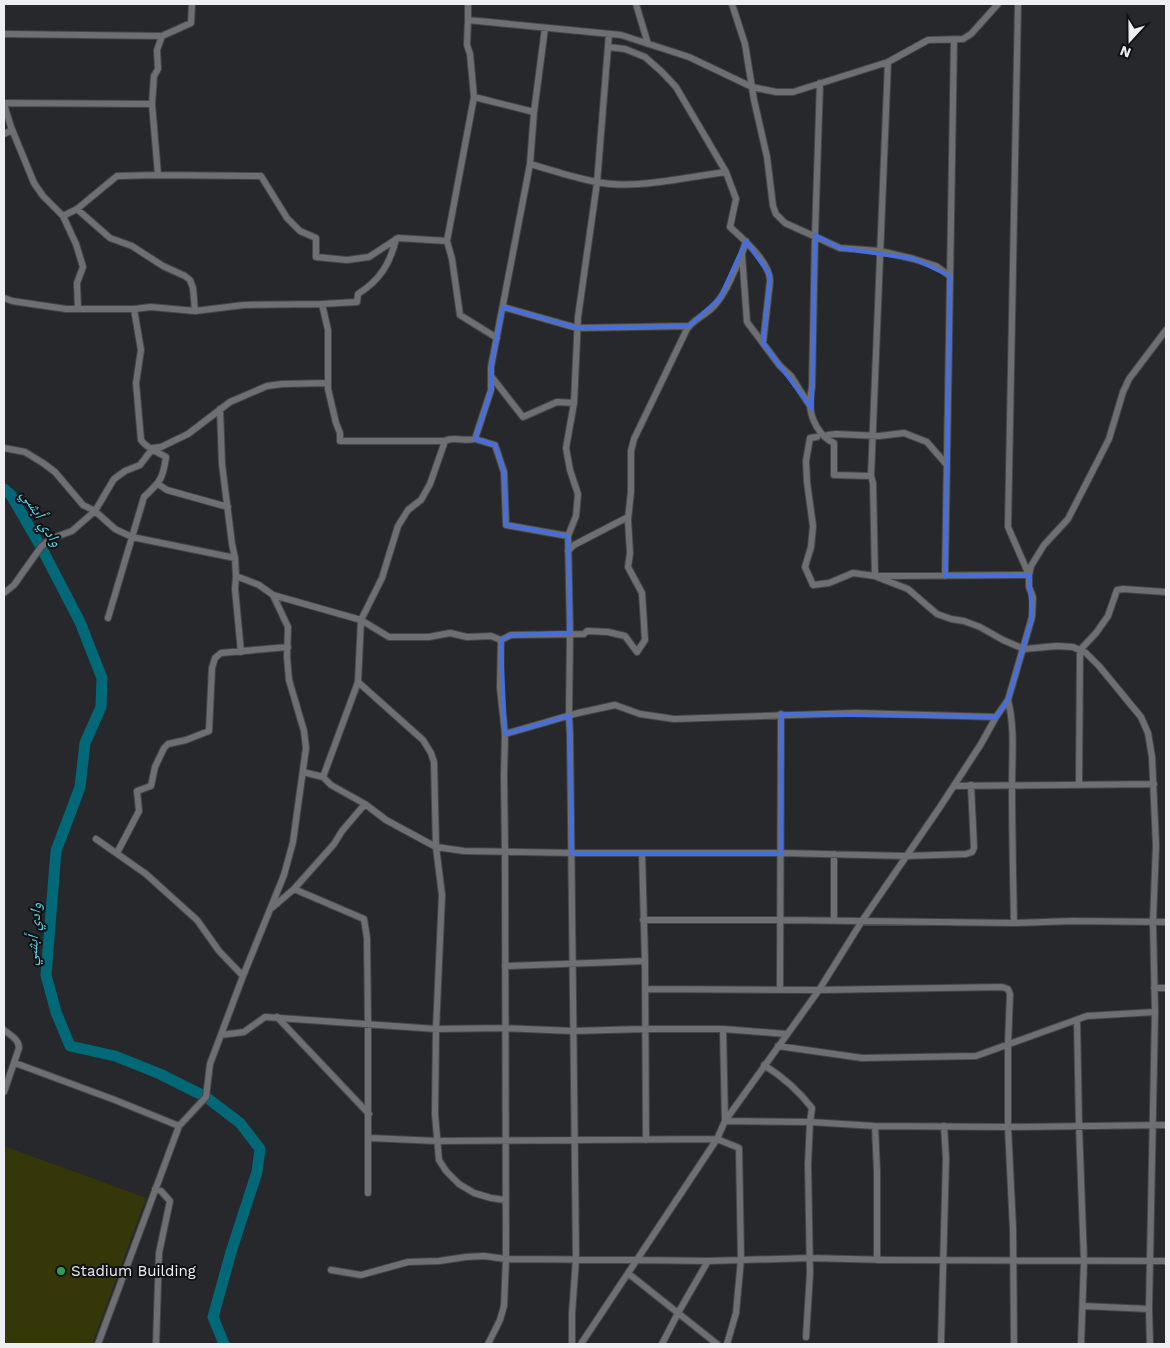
<svg xmlns="http://www.w3.org/2000/svg" width="1170" height="1348" font-family="'Work Sans','Noto Naskh Arabic',sans-serif">
<style>
.green{fill:#353708}
.lines{fill:none;stroke-linecap:round;stroke-linejoin:round}
.river{stroke:#016878;stroke-width:11}
.street-casing{stroke:#454649;stroke-width:8}
.street{stroke:#6d6f73;stroke-width:6}
.marked{fill:none;stroke:#476edd;stroke-width:4;stroke-linejoin:round}
.leisure-dot{fill:#2e9e5b;stroke:#111113;stroke-width:2}
.labels{text-anchor:middle;dominant-baseline:central;stroke-width:4;stroke-linejoin:round;paint-order:stroke}
.poi-label{font-size:15px;fill:#eeeff2;stroke:#111113;text-anchor:start}
.water-label{font-size:16px;font-style:italic;fill:#59d4ed;stroke:#111113}
</style>
<rect width="100%" height="100%" fill="#27282c"/>
<path class="green" d="M 4,1146 L 146,1198 L 92,1344 L 4,1344 Z"/>
<g class="lines">
<path class="river" d="M 4,489 L 11,495 L 41,547 L 80,622 L 102,678 L 101,707 L 85,743 L 80,787 L 56,851 L 46,975 L 56,1012 L 70,1046 L 115,1056 L 160,1074 L 206,1097 L 240,1123 L 260,1149 L 257,1172 L 231,1252 L 213,1317 L 224,1344"/>
<g class="street-casing">
<path id="street" d="M 468,4 L 468,20 L 621,35 L 689,57 L 752,87 L 776,92 L 793,92 L 888,62 L 928,40 L 963,39 L 971,34 L 998,4
M 636,4 L 648,44
M 732,4 L 745,44 L 754,100 L 767,157 L 773,206 L 776,214 L 785,223 L 840,248 L 880,251 L 914,259 L 936,266 L 950,276
M 4,34 L 162,36
M 608,47 L 625,49 L 645,57 L 662,72 L 676,87 L 726,172 L 736,199 L 730,227 C 743,239 770,262 770,281 L 763,343
M 820,83 L 815,235 L 812,387 C 811,392 810,398 810,403 C 810,419 820,437 834,443 L 834,475 L 871,476
M 4,103 L 152,104
M 4,104 L 11,127 L 34,183 L 43,196 L 63,216 L 76,244 L 83,267 L 77,283 L 78,309
M 534,112 L 545,28
M 4,134 L 12,130
M 530,164 C 552,170 574,178 597,182 C 635,190 687,177 726,172
M 158,175 L 152,104 L 154,76 L 158,69 L 157,50 L 162,36 L 191,23 L 192,4
M 77,209 L 110,238 L 132,246 L 163,266 L 185,276 L 190,280 L 193,288 L 195,311
M 63,216 L 77,209 L 117,176 L 158,175 L 261,176 L 287,218 L 300,231 L 316,238 L 316,257 L 347,260 L 369,257 L 398,238 L 447,241 L 474,97
M 447,241 L 452,259 L 460,315 L 497,338
M 746,241 L 742,254 L 747,322 L 780,366 L 791,376 L 810,406
M 4,298 L 12,301 L 66,309 L 134,309 L 151,307 L 195,311 L 244,305 L 322,304 L 357,302 L 358,294 C 380,280 390,264 396,239
M 322,304 L 328,330 L 328,389 L 336,423 L 340,433 L 340,441 L 445,441
M 503,307 L 577,328 L 689,326
M 491,376 L 523,417 L 557,402 L 574,403
M 220,409 L 222,464 L 232,544 L 235,558 L 236,576 L 235,589 L 241,652
M 828,435 L 836,434 L 879,436 L 904,433 L 927,442 L 946,464
M 817,437 L 810,438 L 806,461 L 807,482 L 813,526 L 811,547 L 805,567 L 813,585 L 829,583 L 853,573 L 875,576 L 1029,575 L 1008,527 L 1018,4
M 475,439 L 495,445 L 504,472 L 506,525 L 568,536
M 4,448 L 25,452 L 43,463 L 55,472 L 83,505 L 95,511 L 115,529 L 132,537 L 235,558
M 158,484 L 167,490 L 228,507
M 568,551 L 574,545 L 628,517
M 875,576 L 873,483 L 871,476 L 888,62
M 945,576 L 954,40
M 877,577 L 908,589 L 937,614 L 951,619 L 964,621 L 980,627 L 1003,640 L 1024,649 L 1057,646 L 1073,647 L 1086,653 L 1099,666 L 1141,717 L 1148,733 L 1152,757 L 1156,845 L 1153,922 L 1155,1012 L 1149,1309 L 1150,1344
M 4,593 L 14,585 L 41,547 L 50,539 L 72,531 L 95,511 L 114,479 L 125,471 L 140,465 L 153,448 L 161,447 L 188,434 L 230,402 L 267,386 L 282,384 L 328,383
M 273,595 L 361,620 L 389,637 L 429,637 L 450,633 L 467,637 L 491,636 L 501,640
M 108,618 L 144,497 C 160,482 163,479 166,457 C 158,452 146,448 141,440 L 136,383 L 141,350 L 134,309
M 358,682 L 423,740 L 431,753 L 434,762 L 436,847 L 442,895 L 436,1029 L 435,1114 L 439,1160 L 446,1171 L 459,1184 L 474,1193 L 491,1198 L 505,1200
M 1008,700 C 1015,728 1012,756 1012,785 C 1012,831 1013,877 1014,923
M 505,734 L 578,713 L 615,705 L 640,714 L 674,719 L 856,713 L 996,717
M 303,772 L 323,777 L 331,785 L 365,804 L 386,820 L 436,847 L 464,851 L 572,853 L 781,853 L 906,856 L 966,854 L 972,852 L 974,848 L 971,785
M 323,777 L 358,682 L 361,620 L 382,578 L 398,526 L 408,510 L 421,500 L 430,484 L 445,441 C 454,436 465,442 475,439 L 491,390 L 491,367 L 530,164 L 534,112 L 474,97 L 470,54 L 467,45 L 468,20
M 1079,784 L 1080,650 L 1096,633 L 1108,616 L 1117,590 L 1123,589 L 1166,592
M 954,786 L 1154,784
M 96,839 L 146,874 L 177,902 L 197,920 L 219,951 L 243,976
M 117,853 L 139,811 L 137,791 L 151,786 L 155,767 L 164,748 L 168,744 L 186,740 L 209,731 L 212,668 L 215,658 L 221,653 L 288,647
M 642,853 L 645,961 L 646,1140
M 834,854 L 834,920
M 294,889 L 364,919 L 367,938 L 368,1025 L 368,1193
M 273,907 L 294,889 L 334,844 L 342,831 L 365,804
M 643,920 L 782,920 L 1014,923 L 1072,921 L 1166,922
M 505,966 L 645,961
M 1154,988 L 1166,988
M 645,989 L 819,990 L 1002,987 L 1008,989 L 1010,994 L 1008,1045 L 1008,1127 L 1013,1229 L 1014,1344
M 780,989 L 781,714
M 277,1017 L 369,1114
M 1077,1020 L 1079,1126 L 1084,1261 L 1081,1344
M 723,1029 L 725,1121 L 810,1122 L 875,1126 L 1008,1127 L 1166,1125
M 4,1030 C 10,1035 19,1039 19,1048 L 4,1092
M 221,1035 L 244,1032 L 265,1017 L 436,1029 L 505,1028 L 573,1031 L 644,1029 L 723,1029 L 786,1034
M 778,1046 L 862,1058 L 976,1056 L 1087,1016 L 1155,1012
M 15,1063 L 115,1100 L 179,1126
M 764,1065 C 783,1077 798,1090 812,1108 L 810,1122 L 808,1164 L 810,1273 L 806,1337
M 875,1126 L 877,1171 L 877,1260
M 370,1138 L 437,1141 L 717,1139 L 739,1148 L 741,1259 L 736,1313 L 727,1344
M 155,1189 L 161,1191 L 170,1201 L 159,1253 L 156,1344
M 331,1270 L 361,1275 L 408,1262 L 439,1261 L 466,1257 L 484,1256 L 506,1259 L 638,1260 L 708,1261 L 809,1258 L 888,1260 L 1166,1261
M 629,1274 L 678,1313 L 708,1261
M 1083,1306 L 1149,1309
M 98,1344 L 179,1126 L 206,1097 L 210,1064 L 243,976 L 284,875 L 293,842 L 306,748 L 304,731 L 289,680 L 287,657 L 288,627 L 273,595 L 259,585 L 236,576
M 488,1344 L 500,1320 L 504,1306 L 506,1259 L 505,851 L 504,776 L 505,734 L 500,688 L 501,640 L 511,635 L 584,634 L 587,631 L 608,632 L 625,636 L 637,652 L 645,640 L 642,593 L 628,567 L 630,553 L 628,520 L 631,491 L 631,451 L 634,439 L 687,329 C 694,319 706,315 714,306 C 727,292 734,271 742,254
M 572,1344 L 572,1313 L 576,1259 L 570,735 L 569,716 L 570,633 L 568,536 L 576,516 L 578,494 L 570,470 L 566,448 L 574,403 L 578,317 L 597,183 L 609,34
M 581,1344 L 717,1139 L 725,1121 L 819,990 L 862,921 L 940,807 L 981,744 L 996,717 L 1008,700 L 1032,617 L 1033,597 L 1029,587 L 1029,575 L 1031,566 L 1044,545 L 1068,519 L 1109,439 L 1123,392 L 1129,379 L 1166,330
M 662,1344 L 678,1313 L 717,1344
M 941,1344 L 946,1158 L 944,1126"/>
</g>
<use href="#street" class="street"/>
</g>
<path class="marked" d="M 815,235 L 840,248 L 914,259 L 950,276 L 945,576 L 1029,575 L 1032,617 L 1008,700 L 996,717 L 781,714 L 781,853 L 572,853 L 569,716 L 505,734 L 501,640 L 511,635 L 570,633 L 568,536 L 506,525 L 504,472 L 495,445 L 475,439 L 491,390 L 491,367 L 503,307 L 577,328 L 689,326 L 720,298 L 746,241 L 770,275 L 763,343 L 812,409 Z"/>
<circle class="leisure-dot" cx="61" cy="1271" r="5"/>
<g class="labels">
<g class="poi-label">
<text x="71" y="1271">Stadium Building</text>
</g>
<g class="water-label">
<text transform="translate(42 518) rotate(59)">وادي أبشي</text>
<text transform="translate(33 934) rotate(-85)">وادي أبشي</text>
</g>
</g>
<rect width="1170" height="1348" fill="none" stroke="#eeeff2" stroke-width="10"/>
<g transform="translate(1130 40) rotate(201)" stroke="#111113" stroke-width="4" paint-order="stroke">
<path d="M0-4L9 19L0 12L-9 19Z" fill="#eeeff2"/>
<text y="-8" font-size="14" font-weight="bold" text-anchor="middle" fill="#eeeff2">N</text>
</g>
</svg>
